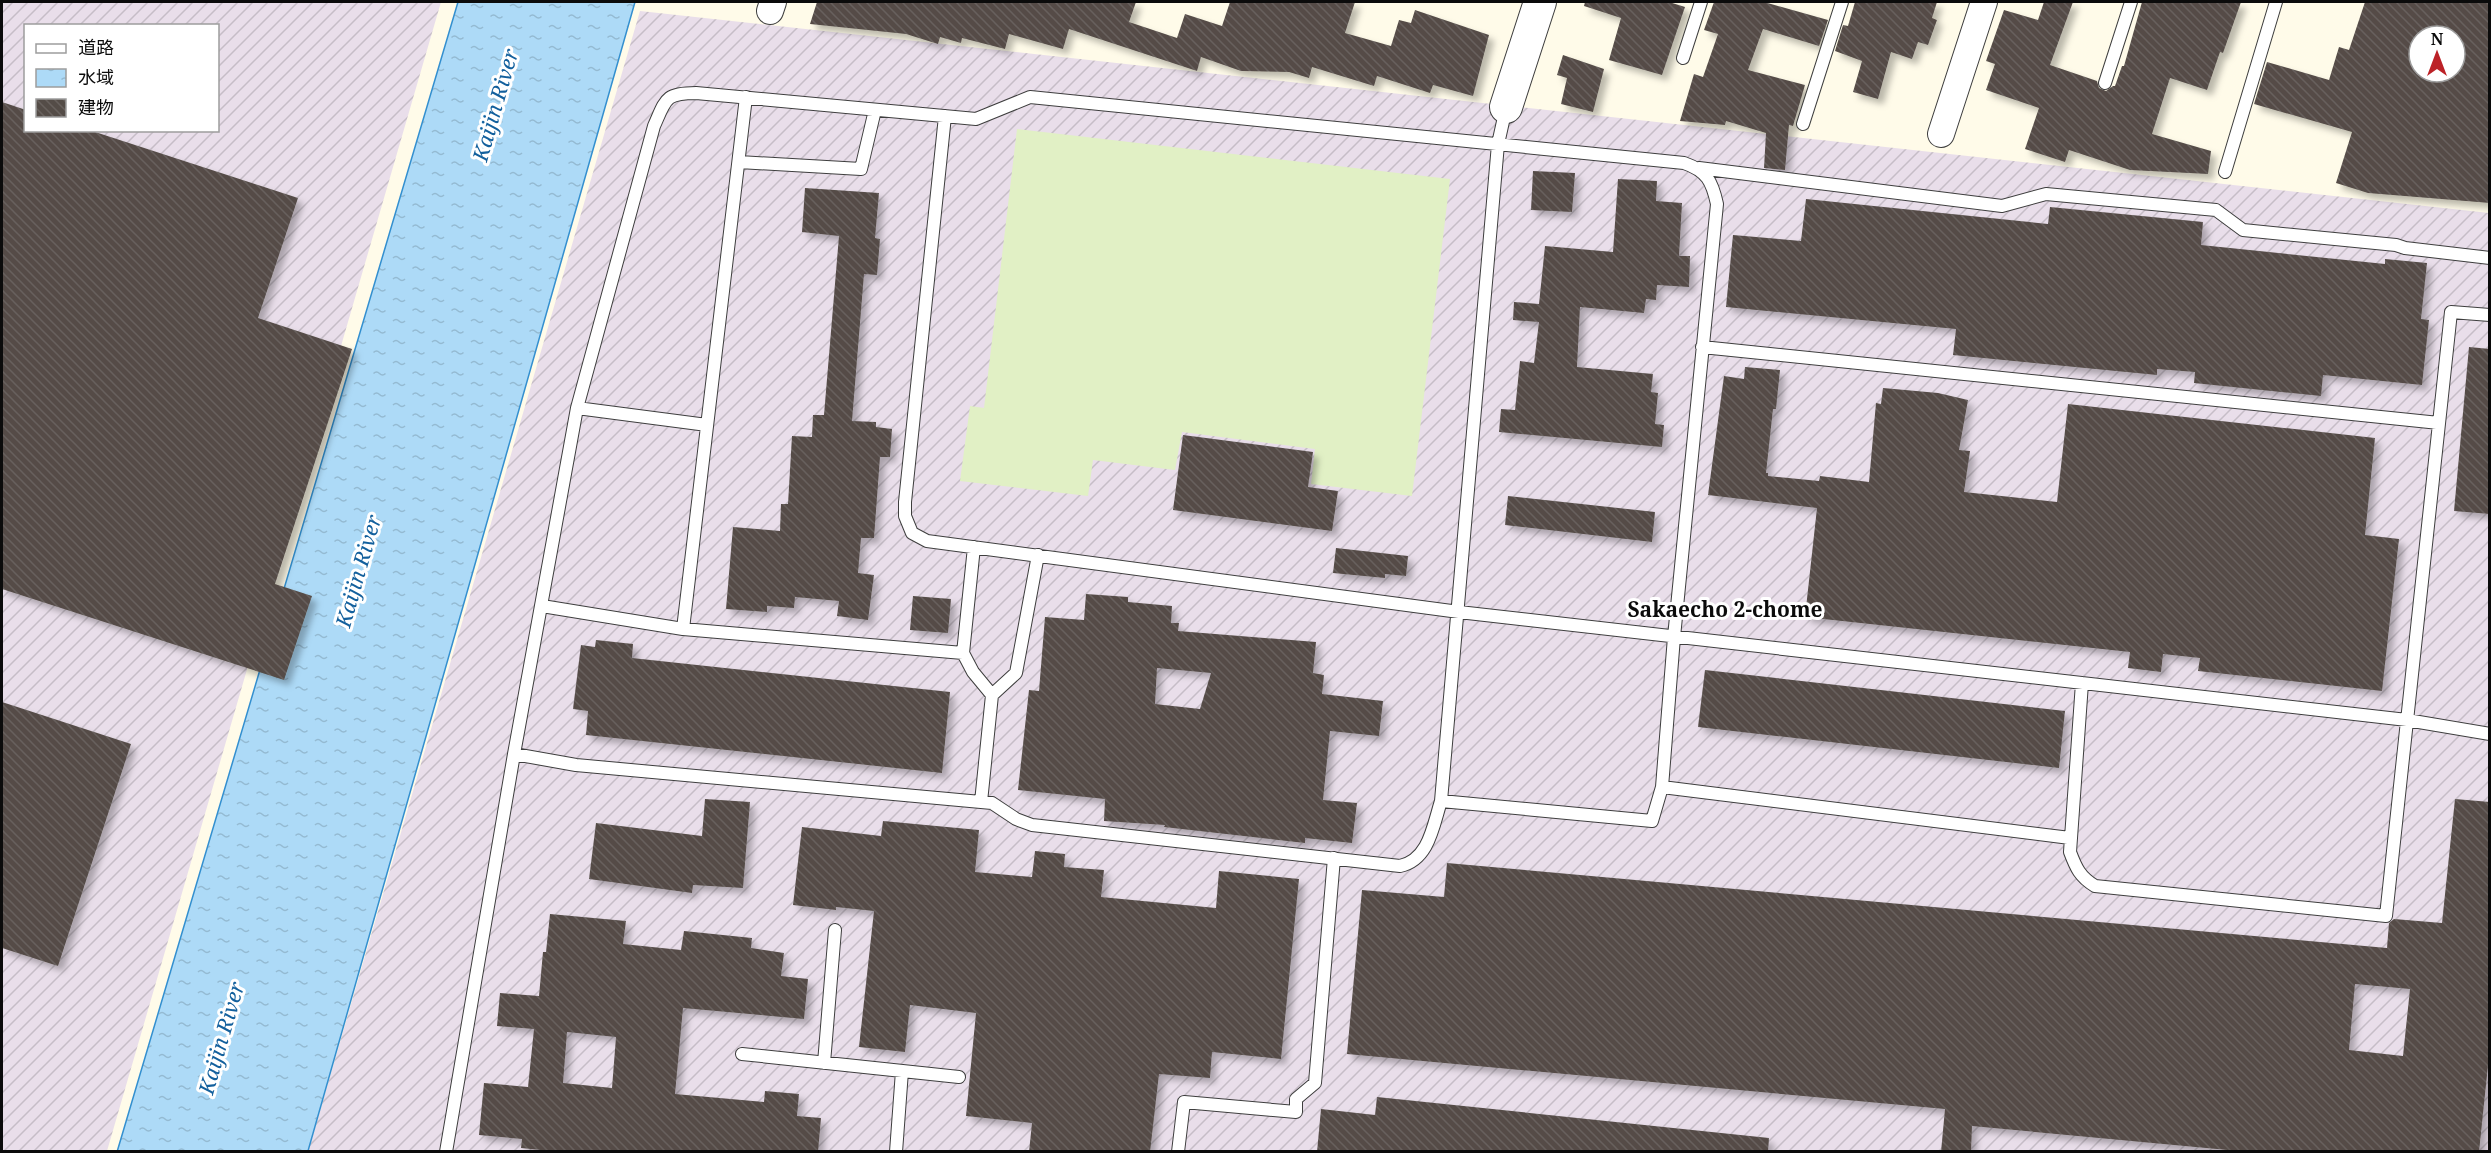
<svg xmlns="http://www.w3.org/2000/svg" width="2491" height="1153" font-family="'Noto Serif','Noto Sans JP',serif">
<style>
.industrial{fill:url(#industrial-furrows);fill-rule:evenodd}
.pitch{fill:#e1f0c5}
.water{fill:url(#water-ripples);stroke:#338fcf;stroke-width:1.5}
.building{fill:url(#building-back-hatch);fill-rule:evenodd;filter:url(#shadow)}
.lines{fill:none;stroke-linecap:round;stroke-linejoin:round}
.service-casing{stroke:#3e3e3e;stroke-width:14}
.minor-casing{stroke:#3e3e3e;stroke-width:28}
.tertiary-casing{stroke:#3e3e3e;stroke-width:34}
.service{stroke:#fff;stroke-width:12}
.minor{stroke:#fff;stroke-width:26}
.tertiary{stroke:#fff;stroke-width:32}
.labels{text-anchor:middle;dominant-baseline:central;stroke-width:6;stroke-linejoin:round;paint-order:stroke}
.water-label{font-size:21px;font-style:italic;fill:#13609d;stroke:#fff}
.neighbourhood-label{font-size:21px;font-weight:bold;fill:#0b0b0b;stroke:#fff}
</style>
<defs>
<pattern id="industrial-furrows" width="10" height="10" patternUnits="userSpaceOnUse" patternTransform="scale(1.5)"><rect width="10" height="10" fill="#e9deea"/><path d="M-1 1l2-2M0 10L10 0M9 11l2-2" fill="none" stroke="#c6bdc7"/></pattern>
<pattern id="water-ripples" width="26" height="14" patternUnits="userSpaceOnUse" patternTransform="scale(1.5)"><rect width="26" height="14" fill="#addaf7"/><path d="M2 4q2-2 4 0t4 0M15 11q2-2 4 0t4 0" fill="none" stroke="#94bad2"/></pattern>
<pattern id="building-back-hatch" width="6" height="6" patternUnits="userSpaceOnUse" patternTransform="scale(1.5)"><rect width="6" height="6" fill="#544c47"/><path d="M-1 5l2 2M0 0l6 6M5-1l2 2" fill="none" stroke="#68615d"/></pattern>
<filter id="shadow"><feDropShadow dx="5.5" dy="5.5" stdDeviation="3" flood-color="#0004"/></filter>
</defs>
<rect width="100%" height="100%" fill="#fffbe9"/>
<path class="industrial" d="M 2,2 L 441,2 L 107,1151 L 2,1152 ZM 26,26 L 218,26 L 218,130 L 26,130 Z
M 640,11 L 2489,213 L 2489,1151 L 308,1152 Z"/>
<path class="pitch" d="M 1017,129 L 1450,179 L 1412,496 L 1311,484 L 1315,449 L 1182,432 L 1175,470 L 1093,460 L 1088,496 L 960,481 L 970,406 L 984,408 Z"/>
<path class="water" d="M 458,2 L 635,2 L 308,1151 L 117,1152 Z"/>
<path class="building" d="M 817,2 L 1136,2 L 1129,22 L 1177,38 L 1185,14 L 1222,26 L 1230,2 L 1355,2 L 1345,33 L 1391,46 L 1399,20 L 1411,23 L 1415,10 L 1489,35 L 1473,96 L 1433,85 L 1430,93 L 1377,76 L 1374,86 L 1312,67 L 1309,78 L 1289,72 L 1241,71 L 1201,57 L 1197,71 L 1069,29 L 1063,49 L 1009,34 L 1005,49 L 962,38 L 961,43 L 940,37 L 938,44 L 906,34 L 810,24 Z
M 1585,2 L 1669,2 L 1685,7 L 1662,75 L 1609,60 L 1621,18 L 1584,6 Z
M 1714,2 L 1764,2 L 1828,20 L 1819,46 L 1763,29 L 1748,70 L 1805,85 L 1793,126 L 1789,125 L 1785,170 L 1764,168 L 1766,133 L 1726,121 L 1725,125 L 1680,121 L 1694,74 L 1703,77 L 1718,34 L 1704,30 Z
M 1855,2 L 1937,2 L 1932,18 L 1937,20 L 1928,45 L 1918,42 L 1912,59 L 1891,52 L 1878,99 L 1853,92 L 1862,61 L 1835,51 L 1843,25 L 1848,26 Z
M 2044,2 L 2073,2 L 2050,65 L 2097,81 L 2099,88 L 2106,91 L 2113,86 L 2115,86 L 2122,66 L 2124,66 L 2142,2 L 2241,2 L 2223,53 L 2220,52 L 2207,90 L 2170,78 L 2152,134 L 2211,151 L 2208,174 L 2130,170 L 2069,150 L 2065,162 L 2025,149 L 2039,108 L 1986,90 L 1995,64 L 1986,61 L 2004,10 L 2038,20 Z
M 2365,2 L 2490,2 L 2490,203 L 2368,193 L 2336,183 L 2352,132 L 2254,104 L 2267,62 L 2329,80 L 2339,47 L 2349,50 ZM 2419,36 L 2455,36 L 2455,72 L 2419,72 Z
M 1563,55 L 1604,69 L 1593,112 L 1561,104 L 1567,78 L 1557,75 Z
M 2,102 L 26,110 L 26,130 L 89,130 L 298,198 L 258,318 L 352,349 L 275,584 L 312,596 L 284,680 L 2,589 Z
M 1533,171 L 1575,173 L 1572,212 L 1531,210 Z
M 1618,179 L 1657,181 L 1656,201 L 1682,203 L 1679,256 L 1690,256 L 1689,287 L 1657,285 L 1656,300 L 1646,299 L 1644,313 L 1580,307 L 1577,367 L 1653,374 L 1651,392 L 1658,393 L 1655,424 L 1664,425 L 1662,447 L 1499,432 L 1501,409 L 1515,410 L 1520,361 L 1534,363 L 1539,322 L 1513,320 L 1514,302 L 1539,304 L 1545,246 L 1613,252 Z
M 805,188 L 879,193 L 875,238 L 880,239 L 877,275 L 864,274 L 852,421 L 876,422 L 876,427 L 892,429 L 890,457 L 880,457 L 874,538 L 861,538 L 858,573 L 874,575 L 868,620 L 837,616 L 839,601 L 795,597 L 794,608 L 767,606 L 767,612 L 726,609 L 733,527 L 780,531 L 781,504 L 788,504 L 792,436 L 812,437 L 813,415 L 824,415 L 839,236 L 802,232 Z
M 1806,199 L 2048,224 L 2050,207 L 2203,222 L 2201,245 L 2385,264 L 2385,259 L 2427,263 L 2421,319 L 2429,320 L 2422,385 L 2323,375 L 2321,396 L 2194,383 L 2195,372 L 2157,369 L 2157,375 L 1953,355 L 1956,329 L 1726,307 L 1733,235 L 1801,241 Z
M 2469,347 L 2490,349 L 2490,514 L 2454,511 Z
M 1745,367 L 1780,370 L 1776,409 L 1773,409 L 1766,473 L 1768,473 L 1768,476 L 1819,481 L 1820,476 L 1869,482 L 1876,403 L 1881,404 L 1883,388 L 1938,393 L 1968,400 L 1959,450 L 1970,451 L 1964,492 L 2057,502 L 2068,404 L 2375,438 L 2365,535 L 2399,539 L 2382,691 L 2198,671 L 2200,658 L 2163,654 L 2161,672 L 2128,668 L 2130,652 L 1805,617 L 1817,508 L 1708,495 L 1724,376 L 1744,379 Z
M 1183,435 L 1313,452 L 1308,487 L 1338,491 L 1332,531 L 1173,510 Z
M 1508,496 L 1655,512 L 1652,542 L 1505,525 Z
M 1336,548 L 1408,556 L 1406,576 L 1385,574 L 1385,578 L 1333,573 Z
M 1086,594 L 1128,597 L 1128,602 L 1172,606 L 1171,623 L 1179,623 L 1178,631 L 1316,642 L 1313,673 L 1324,675 L 1322,694 L 1383,701 L 1379,736 L 1330,731 L 1323,800 L 1357,803 L 1352,843 L 1305,838 L 1305,843 L 1164,827 L 1165,825 L 1104,821 L 1105,799 L 1018,790 L 1029,690 L 1039,691 L 1045,617 L 1084,620 ZM 1157,668 L 1211,673 L 1200,709 L 1155,704 Z
M 913,596 L 951,599 L 948,633 L 910,630 Z
M 596,640 L 633,644 L 632,658 L 950,692 L 942,773 L 586,735 L 588,711 L 573,709 L 581,645 L 595,647 Z
M 1705,670 L 2065,711 L 2059,768 L 1698,727 Z
M 2,702 L 131,744 L 58,966 L 2,948 Z
M 705,799 L 750,802 L 743,888 L 693,885 L 692,893 L 589,879 L 596,823 L 702,836 Z
M 2455,799 L 2490,802 L 2490,1046 L 2479,1152 L 2249,1152 L 1972,1126 L 1971,1152 L 1941,1152 L 1945,1109 L 1347,1054 L 1362,890 L 1444,897 L 1447,863 L 2387,948 L 2389,923 L 2394,919 L 2442,923 ZM 2355,984 L 2410,989 L 2403,1056 L 2349,1050 Z
M 883,821 L 979,830 L 975,872 L 1032,877 L 1035,851 L 1065,854 L 1064,867 L 1104,870 L 1101,897 L 1216,908 L 1219,871 L 1299,879 L 1281,1059 L 1212,1052 L 1210,1078 L 1159,1074 L 1150,1152 L 1029,1152 L 1032,1123 L 966,1116 L 976,1013 L 910,1005 L 905,1052 L 859,1047 L 874,911 L 836,907 L 836,910 L 793,905 L 802,827 L 881,836 Z
M 550,914 L 626,921 L 623,944 L 681,950 L 684,931 L 752,938 L 751,948 L 784,953 L 781,976 L 808,979 L 804,1019 L 683,1008 L 675,1094 L 764,1102 L 765,1091 L 799,1094 L 797,1116 L 821,1118 L 818,1152 L 560,1152 L 521,1148 L 522,1139 L 479,1135 L 484,1083 L 528,1087 L 534,1029 L 497,1026 L 500,993 L 539,996 L 543,952 L 546,952 ZM 567,1032 L 616,1037 L 612,1088 L 563,1083 Z
M 1377,1097 L 1769,1138 L 1768,1152 L 1317,1152 L 1321,1109 L 1375,1115 Z"/>
<g class="lines">
<g class="service-casing">
<path id="service" d="M 1683,58 L 1701,2
M 2105,83 L 2131,2
M 945,116 L 905,502 L 905,516 L 912,533 L 927,541 L 1459,612 L 2407,720 L 2490,734
M 1803,124 L 1842,2
M 739,162 L 861,169 L 875,110
M 1699,168 L 2002,206 L 2046,194 L 2216,210 L 2243,230 L 2396,245 L 2405,248 L 2490,258
M 2225,172 L 2276,2
M 1702,347 L 2439,423
M 577,408 L 707,425
M 974,547 L 963,653 L 973,672 L 992,695
M 542,606 L 683,629 L 963,653
M 683,629 L 746,97
M 2082,683 L 2070,852 C 2076,868 2080,877 2095,886 L 2386,916 L 2451,312 L 2490,315
M 514,754 L 576,765 L 992,803 L 1016,819 L 1032,825 L 1400,866 C 1429,860 1433,826 1441,801 L 1498,144 L 1506,108
M 1662,787 L 2070,838
M 981,802 L 992,695 L 1016,673 L 1038,555
M 742,1054 L 959,1077
M 824,1063 L 835,930
M 446,1152 L 514,754 L 577,408 L 654,126 C 666,99 665,93 696,93 L 976,119 L 1030,97 L 1684,163 C 1707,171 1712,181 1717,204 L 1674,637 L 1662,787 L 1652,821 L 1441,801
M 896,1152 L 902,1071
M 1178,1152 L 1184,1102 L 1296,1112 L 1296,1099 L 1315,1083 L 1334,858"/>
</g>
<g class="minor-casing">
<path id="minor" d="M 770,11 L 773,2
M 1941,134 L 1984,2"/>
</g>
<g class="tertiary-casing">
<path id="tertiary" d="M 1506,107 L 1540,2"/>
</g>
<use href="#service" class="service"/>
<use href="#minor" class="minor"/>
<use href="#tertiary" class="tertiary"/>
</g>
<g class="labels">
<g class="water-label">
<text transform="translate(495 105) rotate(-74)">Kaijin River</text>
<text transform="translate(358 571) rotate(-74)">Kaijin River</text>
<text transform="translate(221 1038) rotate(-74)">Kaijin River</text>
</g>
<g class="neighbourhood-label">
<text x="1725" y="609">Sakaecho 2-chome</text>
</g>
</g>
<rect width="2491" height="1153" fill="none" stroke="#0b0b0b" stroke-width="6"/>
<rect x="24" y="24" width="195" height="108" fill="#ffffff" stroke="#9d9d9d" stroke-width="1.5"/>
<rect x="36" y="44" width="30" height="9" fill="#ffffff" stroke="#9d9d9d" stroke-width="1.5"/>
<text x="78" y="54" font-size="18" fill="#0b0b0b">道路</text>
<rect x="36" y="69" width="30" height="18" fill="url(#water-ripples)" stroke="#9d9d9d" stroke-width="1.5"/>
<text x="78" y="84" font-size="18" fill="#0b0b0b">水域</text>
<rect x="36" y="99" width="30" height="18" fill="url(#building-back-hatch)" stroke="#9d9d9d" stroke-width="1.5"/>
<text x="78" y="114" font-size="18" fill="#0b0b0b">建物</text>
<g transform="translate(2437 54)"><circle r="28" fill="#ffffff" stroke="#9d9d9d" stroke-width="1.5"/>
<path d="M0-4.5L10 22L0 15L-10 22Z" fill="#bc2227"/>
<text y="-9" font-size="16" font-weight="bold" text-anchor="middle" fill="#0b0b0b">N</text>
</g>
</svg>
